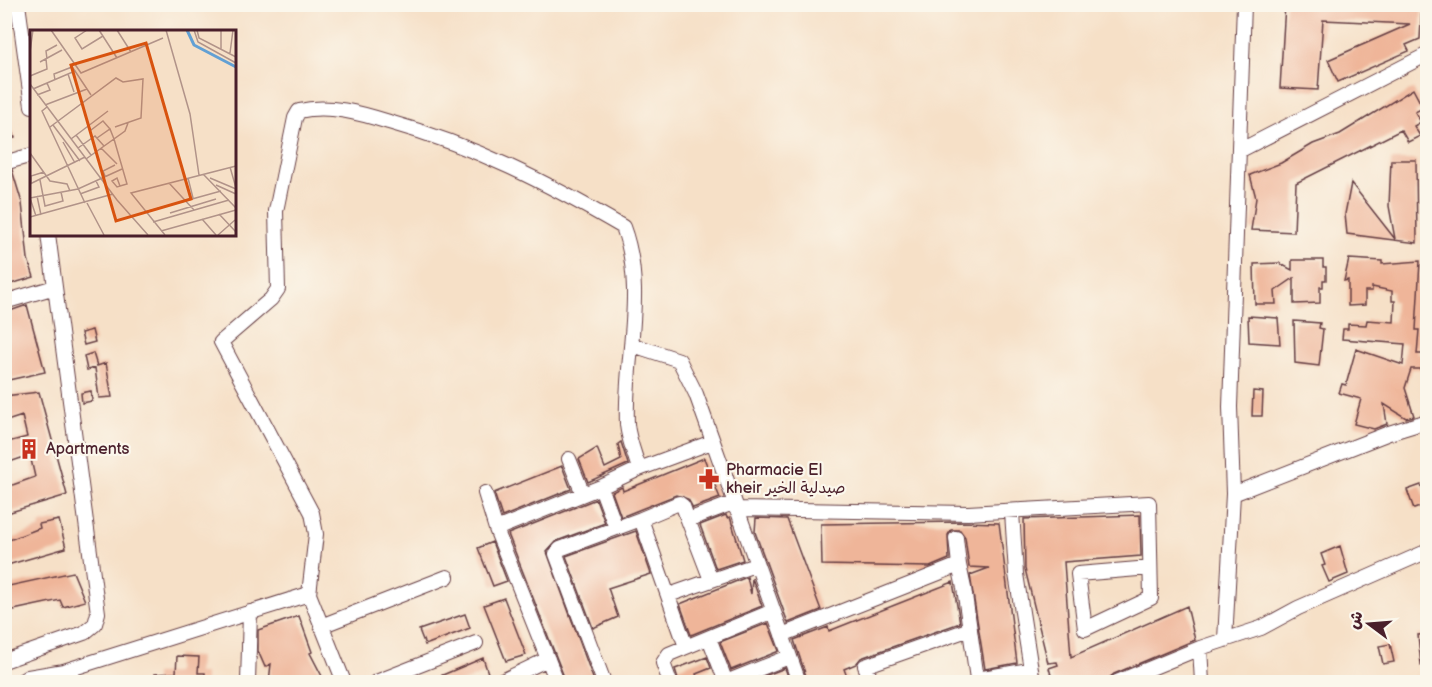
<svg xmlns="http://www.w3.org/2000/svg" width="1432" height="687" font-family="'Balsamiq Sans','Playpen Sans Arabic',sans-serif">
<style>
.building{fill:#efb599}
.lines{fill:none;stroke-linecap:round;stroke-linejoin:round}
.minor-casing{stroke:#643c42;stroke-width:16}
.minor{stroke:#fff;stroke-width:14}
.labels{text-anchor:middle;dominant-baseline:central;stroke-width:4.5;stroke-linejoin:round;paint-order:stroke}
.poi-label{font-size:16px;fill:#4a1f2b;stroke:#fbf7ec;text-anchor:start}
.inset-river{fill:none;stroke:#62a0d4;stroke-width:3}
.inset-road{fill:none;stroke:#b19389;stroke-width:1.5}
.view{fill:#d8530f;fill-opacity:0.15;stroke:#d8530f;stroke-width:3}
.inset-edge{fill:none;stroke:#4a1f2b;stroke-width:3}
</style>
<rect width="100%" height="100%" fill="#fbf7ec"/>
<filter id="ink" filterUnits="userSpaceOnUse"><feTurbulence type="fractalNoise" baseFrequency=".0167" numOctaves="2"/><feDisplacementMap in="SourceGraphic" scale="12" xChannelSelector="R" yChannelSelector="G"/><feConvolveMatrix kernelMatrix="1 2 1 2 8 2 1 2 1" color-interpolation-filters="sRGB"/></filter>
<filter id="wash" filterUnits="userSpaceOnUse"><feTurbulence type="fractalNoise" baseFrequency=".008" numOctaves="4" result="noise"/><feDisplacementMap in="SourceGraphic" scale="24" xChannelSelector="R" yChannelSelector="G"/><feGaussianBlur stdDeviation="1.35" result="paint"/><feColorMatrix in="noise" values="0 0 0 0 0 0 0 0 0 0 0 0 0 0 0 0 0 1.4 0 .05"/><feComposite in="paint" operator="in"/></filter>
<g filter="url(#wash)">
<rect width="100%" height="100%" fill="#f6e0c7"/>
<g id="blocks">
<path class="building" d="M 1285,4 L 1422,4 L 1420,39 L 1406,45 L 1409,51 L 1338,82 L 1328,60 L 1410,24 L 1323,20 L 1318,90 L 1280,88 Z
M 1413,89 L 1423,108 L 1415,112 L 1421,122 L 1414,126 L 1420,136 L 1408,142 L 1401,130 L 1296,183 L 1294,232 L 1251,230 L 1256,198 L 1250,175 L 1281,163 L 1313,144 L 1340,134 Z
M 7,112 L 15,138 L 4,141 L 4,113 Z
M 1391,160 L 1416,160 L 1417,243 L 1347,234 L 1345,214 L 1351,183 L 1395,239 L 1389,206 Z
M 12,170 L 22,203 L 28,259 L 34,277 L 4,286 L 4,172 Z
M 1349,259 L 1382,261 L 1382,264 L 1420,261 L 1416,330 L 1419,330 L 1417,354 L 1423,354 L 1423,369 L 1411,369 L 1405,388 L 1414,416 L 1406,418 L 1384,404 L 1387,424 L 1374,429 L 1354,424 L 1361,399 L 1339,393 L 1342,384 L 1346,385 L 1356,349 L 1403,365 L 1405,344 L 1342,339 L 1343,329 L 1348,329 L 1348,324 L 1366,325 L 1367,320 L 1394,322 L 1395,301 L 1392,301 L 1392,291 L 1372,287 L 1372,291 L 1365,291 L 1365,305 L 1348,306 L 1348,280 L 1344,281 Z
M 1292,260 L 1323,260 L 1323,267 L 1326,267 L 1326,280 L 1323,280 L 1323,287 L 1320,287 L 1320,303 L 1294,304 L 1294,278 L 1275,291 L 1276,304 L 1255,304 L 1254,264 L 1279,263 L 1292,270 Z
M 27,305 L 45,372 L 4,381 L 4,313 Z
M 1248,316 L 1278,318 L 1280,344 L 1249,342 Z
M 1294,321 L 1320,323 L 1319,328 L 1323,329 L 1319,366 L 1295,363 Z
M 92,330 L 95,342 L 84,345 L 81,333 Z
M 93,353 L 97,366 L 106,363 L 112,397 L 99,398 L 95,368 L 87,370 L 84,356 Z
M 91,391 L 92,401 L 82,403 L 81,393 Z
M 1253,391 L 1263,392 L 1262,416 L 1252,416 Z
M 39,392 L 67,495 L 4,514 L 4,488 L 35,477 L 30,455 L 4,464 L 4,443 L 27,437 L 22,416 L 4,422 L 4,396 Z
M 621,442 L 628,464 L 588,482 L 579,459 L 597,448 L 605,468 L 621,460 L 618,444 Z
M 704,458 L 720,498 L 693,508 L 688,499 L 676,495 L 621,517 L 612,492 L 622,487 L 623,491 Z
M 562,466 L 571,489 L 502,517 L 494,493 Z
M 1421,485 L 1428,504 L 1414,509 L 1407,490 Z
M 596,499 L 605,523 L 557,541 L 547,552 L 594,681 L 566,682 L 508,534 Z
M 726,515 L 727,518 L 730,517 L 743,560 L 716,569 L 700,525 Z
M 1140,515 L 1141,556 L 1064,562 L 1071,657 L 1187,606 L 1195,640 L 1114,674 L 1104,682 L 1053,682 L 1049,668 L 1058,665 L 1057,662 L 1048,663 L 1025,569 L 1024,519 Z
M 756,518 L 787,519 L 821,610 L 788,623 L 755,532 Z
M 59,520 L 66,548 L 4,566 L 4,542 L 40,528 L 39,524 Z
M 959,522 L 999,523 L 1017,663 L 985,669 L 970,575 L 989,568 L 969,567 L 965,537 L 960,530 L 951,530 L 948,535 L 949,559 L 930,567 L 822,565 L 821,524 Z
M 636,531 L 651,574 L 608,588 L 618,617 L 593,628 L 566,556 Z
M 492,542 L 507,581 L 493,586 L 478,548 Z
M 1340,546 L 1348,574 L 1329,582 L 1322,566 L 1325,565 L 1321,554 Z
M 73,572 L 85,601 L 63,607 L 60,600 L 4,612 L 4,587 Z
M 747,577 L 751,594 L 752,578 L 762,606 L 691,635 L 680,604 Z
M 953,582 L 960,623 L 861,658 L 856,664 L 844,669 L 849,682 L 808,682 L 794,640 L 828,627 L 829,631 Z
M 504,598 L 526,655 L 506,661 L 484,605 Z
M 465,614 L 470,628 L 425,645 L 419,630 Z
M 299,616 L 312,652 L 310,653 L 325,682 L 269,682 L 271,664 L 265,667 L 258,651 L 258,630 Z
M 768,623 L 779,651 L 731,670 L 720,642 Z
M 1428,634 L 1428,664 L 1421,665 L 1418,635 Z
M 1390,644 L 1394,662 L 1383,664 L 1379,646 Z
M 177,656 L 199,657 L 198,673 L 205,673 L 205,682 L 155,682 L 155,674 L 176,673 Z
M 707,657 L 711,668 L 696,674 L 698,680 L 679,682 L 675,669 Z
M 483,658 L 488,673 L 462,682 L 426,682 Z
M 785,668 L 790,682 L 749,682 Z"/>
</g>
</g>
<g filter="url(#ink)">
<use href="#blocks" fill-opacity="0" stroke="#643c42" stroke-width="1.5"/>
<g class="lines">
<g class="minor-casing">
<path id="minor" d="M 18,4 L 32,106
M 1244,4 L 1230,407 L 1233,494 L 1389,433 L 1428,421
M 1239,151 L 1428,54
M 4,163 L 32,155
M 4,302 L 55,287
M 633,345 L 679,360 L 696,394 L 799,682
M 569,459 L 583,494
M 485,493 L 496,529 L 557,682
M 736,509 L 968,513 L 1149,503 L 1151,598 L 1085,629 L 1078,574 L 1150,568
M 1012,512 L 1016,574 L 1033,682
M 688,520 L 711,580
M 616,528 L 601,487 L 639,469 L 712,442
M 496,529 L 601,487
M 959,565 L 964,588 L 977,679 L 1029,670
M 669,595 L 755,565
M 321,626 L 447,577
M 782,635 L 959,565 L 956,538
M 709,638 L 726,682 L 789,657
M 1225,640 L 1233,494
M 686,647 L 641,519 L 679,503 L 683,506 L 688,520 L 733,503
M 1200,648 L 1202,682
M 4,661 L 84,633 L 95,624 L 98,613 L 48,234
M 20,682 L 28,677 L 64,671
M 65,682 L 64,671 L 309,594
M 248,682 L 250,612
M 344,682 L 309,594 L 316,534 L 312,513 L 221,342 L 271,299 L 278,289 L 276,211 L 295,118 L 299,111 C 329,104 360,113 389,122 C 475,146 546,182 623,227 C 647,291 624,358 627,424 C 628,438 635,455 639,469
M 376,682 L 476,643
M 500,682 L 548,659
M 604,682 L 556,554 L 560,549 L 641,519
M 670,682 L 663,663 L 669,654 L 773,611
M 872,682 L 865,666 L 970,629
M 1117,682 L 1200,648 L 1261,628 L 1298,608 L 1428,551"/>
</g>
<use href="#minor" class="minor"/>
</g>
</g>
<defs>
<g id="building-bare" transform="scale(1.62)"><path d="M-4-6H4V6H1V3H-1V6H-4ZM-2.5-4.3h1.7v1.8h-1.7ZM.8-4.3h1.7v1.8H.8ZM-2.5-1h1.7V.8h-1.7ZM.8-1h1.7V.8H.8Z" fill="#c8321e" stroke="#fbf7ec" stroke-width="2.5" paint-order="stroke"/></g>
<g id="pharmacy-bare" transform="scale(1.62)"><path d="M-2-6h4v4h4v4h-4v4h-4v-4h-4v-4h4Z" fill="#c8321e" stroke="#fbf7ec" stroke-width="2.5" paint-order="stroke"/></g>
</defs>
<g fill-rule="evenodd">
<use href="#building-bare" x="29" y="449"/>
<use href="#pharmacy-bare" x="709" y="479"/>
</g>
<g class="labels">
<g class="poi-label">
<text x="46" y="449">Apartments</text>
<text x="726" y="470">Pharmacie El<tspan x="726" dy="18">kheir صيدلية الخير</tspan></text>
</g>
</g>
<g transform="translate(30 30)">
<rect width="206" height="206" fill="#f6e0c7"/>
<path class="inset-river" d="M 157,0 L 164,15 L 206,37"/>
<path class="inset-road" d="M 21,0 L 51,43 L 133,8M 57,0 L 45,8 L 52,19 L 73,6M 69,0 L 87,28M 87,0 L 101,22M 136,0 L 160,84 L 169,145M 164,0 L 168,12 L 206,33M 167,0 L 169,8 L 206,27M 191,19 L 191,0M 0,22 L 3,0M 200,23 L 203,0M 17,29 L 16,21 L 27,15M 10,32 L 32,20M 38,44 L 44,62M 0,46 L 17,39 L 16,29M 25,50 L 24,44 L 42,37 L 45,41M 0,54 L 87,170 L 118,205M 3,59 L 45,41 L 61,65M 7,65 L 20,60 L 17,53M 15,75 L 57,59M 17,77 L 12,81 L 55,173M 23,95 L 50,131M 58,96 L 61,100 L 73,91 L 80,99M 20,97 L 86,48 L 93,52 L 113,49 L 111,88 L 85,97M 46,105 L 61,125M 67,108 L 80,99 L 84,109M 41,109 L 78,81M 84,109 L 97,154 L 90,156 L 87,157 L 82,151 L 87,148 L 90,156M 33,112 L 45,133M 48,118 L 65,106 L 74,116M 71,118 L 87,134M 0,123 L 20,151 L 37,154 L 40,161M 56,129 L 95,101 L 98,93M 200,137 L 206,158M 174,145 L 206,178M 75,146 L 73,141 L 85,135M 158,148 L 163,168M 180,148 L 206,159M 10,150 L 15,176 L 33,171 L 31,162M 1,153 L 1,146 L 14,142M 139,153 L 164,180M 0,154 L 55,127M 186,155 L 206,164M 50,164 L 69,157 L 66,151M 7,166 L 11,185M 0,168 L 48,159 L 92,139M 0,168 L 6,186M 57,173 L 74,205M 115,182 L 191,161M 140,183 L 186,169M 189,184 L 206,202M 0,187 L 83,164M 172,189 L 186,205M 123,192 L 199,170M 131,201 L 206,180M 135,205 L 101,163 L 206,136M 188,205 L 205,190"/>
<path class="view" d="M 116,13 L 161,169 L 86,191 L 41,35 Z"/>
<rect width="206" height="206" class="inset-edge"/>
</g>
<rect width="1432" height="687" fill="none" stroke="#fbf7ec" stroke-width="24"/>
<g transform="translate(1369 624) rotate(286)" stroke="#fbf7ec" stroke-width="4.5" paint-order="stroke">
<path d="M0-4.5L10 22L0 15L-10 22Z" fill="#4a1f2b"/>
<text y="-9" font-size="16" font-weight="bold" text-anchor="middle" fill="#4a1f2b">ش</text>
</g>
</svg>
